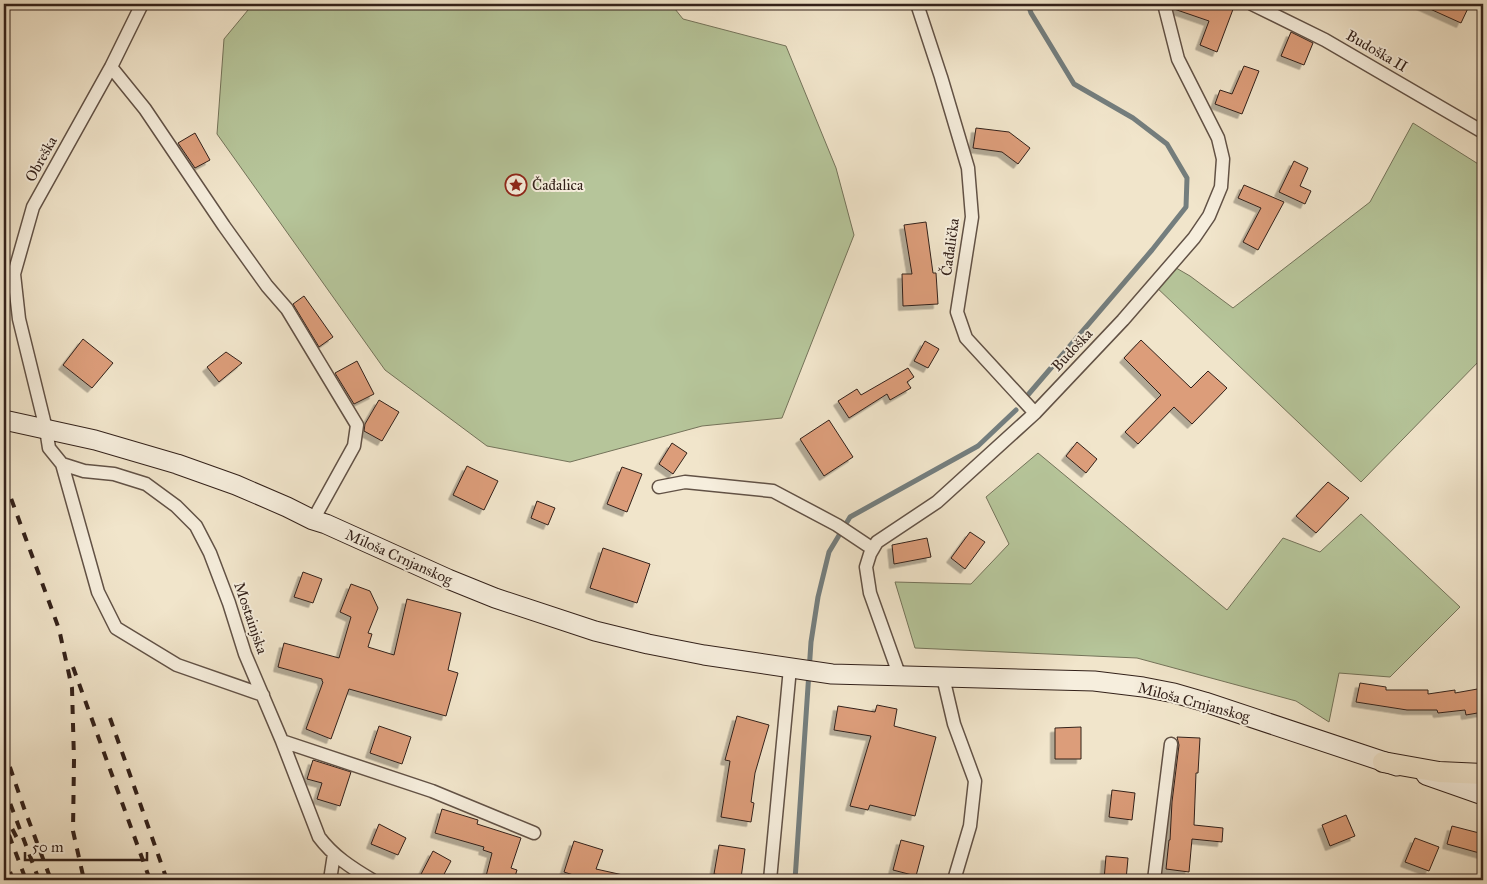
<svg xmlns="http://www.w3.org/2000/svg" width="1487" height="884" font-family="'IM FELL Great Primer',serif">
<style>
.green{fill:#b6c59a;stroke:#74735a}
.lines{fill:none;stroke-linecap:round;stroke-linejoin:round}
.stream{stroke:#747e7e;stroke-width:5}
.building{fill:#dc9d7a;stroke:#33211a;filter:url(#shadow)}
.street-casing{stroke:#625246;stroke-width:15}
.secondary-casing{stroke:#33211a;stroke-width:21}
.primary-casing{stroke:#33211a;stroke-width:22}
.street{stroke:#f6eedd;stroke-width:12}
.secondary{stroke:#f6eedd;stroke-width:19}
.primary{stroke:#f1e5cb;stroke-width:20}
.rail{stroke:#33211a;stroke-width:4;stroke-dasharray:9 9;stroke-linecap:butt}
.labels{text-anchor:middle;dominant-baseline:central;stroke-width:4;stroke-linejoin:round;paint-order:stroke}
.street-label{font-size:15px;fill:#33211a;stroke:#f6eedd}
.poi-label{font-size:15px;fill:#33211a;stroke:#f6eedd;text-anchor:start}
</style>
<defs>
<filter id="shadow"><feDropShadow dx="-4.5" dy="4.5" stdDeviation="0" flood-color="#0004"/></filter>
</defs>
<rect width="100%" height="100%" fill="#f1e5cb"/>
<filter id="stains"><feTurbulence type="fractalNoise" baseFrequency=".004" numOctaves="4"/><feColorMatrix values="0 0 0 0 .2 0 0 0 0 .09 0 0 0 0 .02 0 0 0 .5 -.17"/></filter>
<radialGradient id="worn" r=".72"><stop offset=".6" stop-color="#630" stop-opacity="0"/><stop offset="1" stop-color="#630" stop-opacity=".3"/></radialGradient>
<path class="green" d="M 253,4 L 671,4 L 683,19 L 786,46 L 836,168 L 854,235 L 782,418 L 702,426 L 570,462 L 487,446 L 385,370 L 217,134 L 224,39 Z
M 1413,123 L 1483,167 L 1483,357 L 1361,482 L 1154,285 L 1171,265 L 1190,276 L 1233,308 L 1370,202 Z
M 1038,453 L 1227,610 L 1283,538 L 1320,552 L 1361,514 L 1460,607 L 1390,677 L 1339,673 L 1329,722 L 1296,701 L 1137,658 L 915,648 L 895,582 L 971,584 L 1009,544 L 986,497 Z"/>
<g class="lines">
<path class="stream" d="M 1027,396 L 1152,250 L 1186,207 L 1187,178 L 1167,144 L 1133,118 L 1074,84 L 1031,13 L 1028,4
M 795,880 L 811,642 L 818,597 L 829,552 L 850,517 L 978,446 L 1016,410"/>
</g>
<path class="building" d="M 1172,4 L 1235,4 L 1217,52 L 1200,45 L 1209,21 L 1174,9 Z
M 1419,4 L 1470,4 L 1461,23 Z
M 1291,32 L 1313,43 L 1304,65 L 1281,56 Z
M 1244,66 L 1259,71 L 1242,114 L 1215,104 L 1220,90 L 1232,94 Z
M 976,128 L 1009,132 L 1030,148 L 1018,164 L 1002,152 L 973,148 Z
M 195,133 L 210,160 L 195,168 L 178,143 Z
M 1294,161 L 1308,168 L 1300,186 L 1311,191 L 1305,204 L 1279,192 Z
M 1244,185 L 1284,202 L 1258,250 L 1243,242 L 1261,208 L 1238,198 Z
M 926,222 L 933,273 L 936,273 L 938,304 L 903,306 L 902,274 L 912,274 L 904,225 Z
M 304,296 L 333,337 L 319,347 L 293,304 Z
M 83,339 L 113,363 L 92,388 L 63,365 Z
M 1141,340 L 1191,388 L 1208,371 L 1227,388 L 1192,424 L 1174,407 L 1138,444 L 1125,432 L 1161,395 L 1124,358 Z
M 925,341 L 939,349 L 928,368 L 914,361 Z
M 226,352 L 242,363 L 219,382 L 207,367 Z
M 357,361 L 374,394 L 354,404 L 335,373 Z
M 908,368 L 914,377 L 907,382 L 911,388 L 890,400 L 887,394 L 849,418 L 838,401 L 857,389 L 861,395 Z
M 379,400 L 399,412 L 382,441 L 364,431 L 365,424 Z
M 829,420 L 853,457 L 824,476 L 800,439 Z
M 1077,442 L 1097,459 L 1086,473 L 1066,456 Z
M 672,443 L 687,453 L 673,474 L 659,464 Z
M 467,466 L 498,481 L 484,510 L 453,495 Z
M 622,467 L 642,474 L 627,512 L 607,504 Z
M 1328,482 L 1349,498 L 1316,533 L 1296,516 Z
M 537,501 L 555,508 L 548,525 L 531,518 Z
M 970,532 L 985,542 L 965,569 L 951,558 Z
M 927,538 L 931,557 L 894,564 L 892,545 Z
M 603,548 L 650,564 L 637,603 L 590,588 Z
M 303,572 L 322,579 L 313,603 L 294,597 Z
M 351,584 L 370,591 L 378,608 L 368,633 L 372,634 L 368,647 L 394,655 L 407,599 L 461,613 L 448,670 L 458,673 L 446,716 L 349,689 L 331,739 L 306,729 L 323,682 L 322,681 L 322,679 L 278,667 L 284,643 L 339,658 L 351,617 L 340,612 Z
M 1360,683 L 1386,687 L 1386,690 L 1428,690 L 1428,694 L 1455,690 L 1455,693 L 1483,688 L 1483,712 L 1466,715 L 1465,710 L 1438,713 L 1437,710 L 1407,710 L 1356,702 Z
M 877,705 L 897,709 L 894,726 L 936,737 L 915,816 L 870,805 L 868,810 L 850,806 L 871,736 L 834,730 L 838,706 L 875,712 Z
M 737,716 L 769,725 L 755,773 L 751,802 L 754,803 L 751,822 L 721,817 L 730,761 L 725,760 Z
M 379,726 L 411,737 L 402,764 L 370,753 Z
M 1081,727 L 1081,759 L 1055,759 L 1055,728 Z
M 1177,737 L 1200,738 L 1198,773 L 1196,773 L 1194,825 L 1223,828 L 1222,842 L 1192,839 L 1189,872 L 1166,869 L 1169,840 L 1170,840 L 1172,802 L 1179,745 Z
M 313,760 L 351,772 L 340,806 L 317,799 L 322,783 L 307,779 Z
M 1112,790 L 1135,793 L 1132,820 L 1109,817 Z
M 442,809 L 478,820 L 477,824 L 521,838 L 511,868 L 517,870 L 514,880 L 485,880 L 492,853 L 483,850 L 484,847 L 435,833 Z
M 1346,815 L 1355,836 L 1330,846 L 1322,825 Z
M 379,824 L 406,838 L 398,855 L 371,844 Z
M 1452,826 L 1483,834 L 1483,854 L 1447,844 Z
M 1415,838 L 1439,847 L 1429,871 L 1405,862 Z
M 901,840 L 924,846 L 916,876 L 893,870 Z
M 574,841 L 603,850 L 596,869 L 623,875 L 623,880 L 589,880 L 564,872 Z
M 719,845 L 745,849 L 741,878 L 714,874 Z
M 433,851 L 451,861 L 441,880 L 418,880 Z
M 1106,856 L 1128,858 L 1126,880 L 1104,880 Z"/>
<g class="lines">
<g class="street-casing">
<path id="street" d="M 142,4 L 111,67 L 33,207 L 14,274 L 19,319 L 46,429 L 49,448 L 62,464 L 84,471 L 114,474 L 146,484 L 176,506 L 196,526 L 210,553 L 229,603 L 245,654 L 282,741 L 319,837 C 333,856 352,868 372,880
M 917,4 L 941,77 L 968,168 L 972,217 L 957,312 L 966,338 L 1035,413
M 1252,4 L 1325,40 L 1483,132
M 111,67 L 145,109 L 224,226 L 267,286 L 287,309 L 357,425 L 354,446 L 313,520
M 62,464 L 98,592 L 116,628 L 177,665 L 263,695
M 659,487 L 685,482 L 773,491 L 837,525 L 873,549
M 900,677 L 870,593 L 866,567 L 870,554 L 877,542 L 937,502 L 1035,413 L 1123,320 L 1194,238 L 1209,216 L 1221,187 L 1223,159 L 1218,138 L 1178,59 L 1164,4
M 943,677 L 954,724 L 975,781 L 970,826 L 954,880
M 282,741 L 432,791 L 534,833
M 330,880 L 334,854
M 770,880 L 790,668
M 1154,880 L 1171,744"/>
</g>
<g class="secondary-casing">
<path id="secondary" d="M 4,420 L 95,440 L 177,464 L 236,485 L 287,507 L 313,520 L 326,524 L 448,579 L 495,598 L 595,631 L 648,644 L 704,655 L 832,674 L 1094,681 L 1143,687 L 1174,693 L 1205,702 L 1397,766
M 1426,775 L 1483,795"/>
</g>
<g class="primary-casing">
<path id="primary" d="M 1383,762 L 1439,772 L 1483,774"/>
</g>
<use href="#street" class="street"/>
<use href="#secondary" class="secondary"/>
<use href="#primary" class="primary"/>
<path class="rail" d="M 5,482 L 59,629 L 72,688 L 74,760 L 73,831 L 84,880
M 73,667 L 150,880
M 110,718 L 167,880
M 4,750 L 24,808 L 51,880
M 4,787 L 39,880
M 4,813 L 19,842
M 9,835 L 26,880
M 4,855 L 13,880"/>
</g>
<defs>
<g id="sight-ring" transform="scale(1.125)"><circle r="9.5" fill="#f6eedd" stroke="#8f2418" stroke-width="1.5"/><path d="M0-6L1.8-2.2L6-1.7L2.9 1.2L3.7 5.4L0 3.3L-3.7 5.4L-2.9 1.2L-6-1.7L-1.8-2.2Z" fill="#8f2418"/></g>
</defs>
<g fill-rule="evenodd">
<use href="#sight-ring" x="516" y="185"/>
</g>
<g class="labels">
<g class="street-label">
<text transform="translate(1377 51) rotate(30)">Budoška II</text>
<text transform="translate(41 159) rotate(-61)">Obreška</text>
<text transform="translate(950 247) rotate(-82)">Čađalička</text>
<text transform="translate(1072 350) rotate(-47)">Budoška</text>
<text transform="translate(399 557) rotate(24)">Miloša Crnjanskog</text>
<text transform="translate(251 618) rotate(71)">Mostainjska</text>
<text transform="translate(1194 702) rotate(15)">Miloša Crnjanskog</text>
</g>
<g class="poi-label">
<text x="532" y="185">Čađalica</text>
</g>
</g>
<rect width="1487" height="884" fill="none" stroke="#f1e5cb" stroke-width="20"/>
<rect x="5" y="5" width="1477" height="874" fill="none" stroke="#33211a" stroke-width="2.5"/>
<rect x="10" y="10" width="1467" height="864" fill="none" stroke="#33211a"/>
<path d="M25 852v8h122v-8" fill="none" stroke="#33211a" stroke-width="2.5"/>
<text x="32" y="852" font-size="15" fill="#33211a" stroke="#f6eedd" stroke-width="4" paint-order="stroke">50 m</text>
<rect width="100%" height="100%" filter="url(#stains)"/>
<rect width="100%" height="100%" fill="url(#worn)"/>
</svg>
